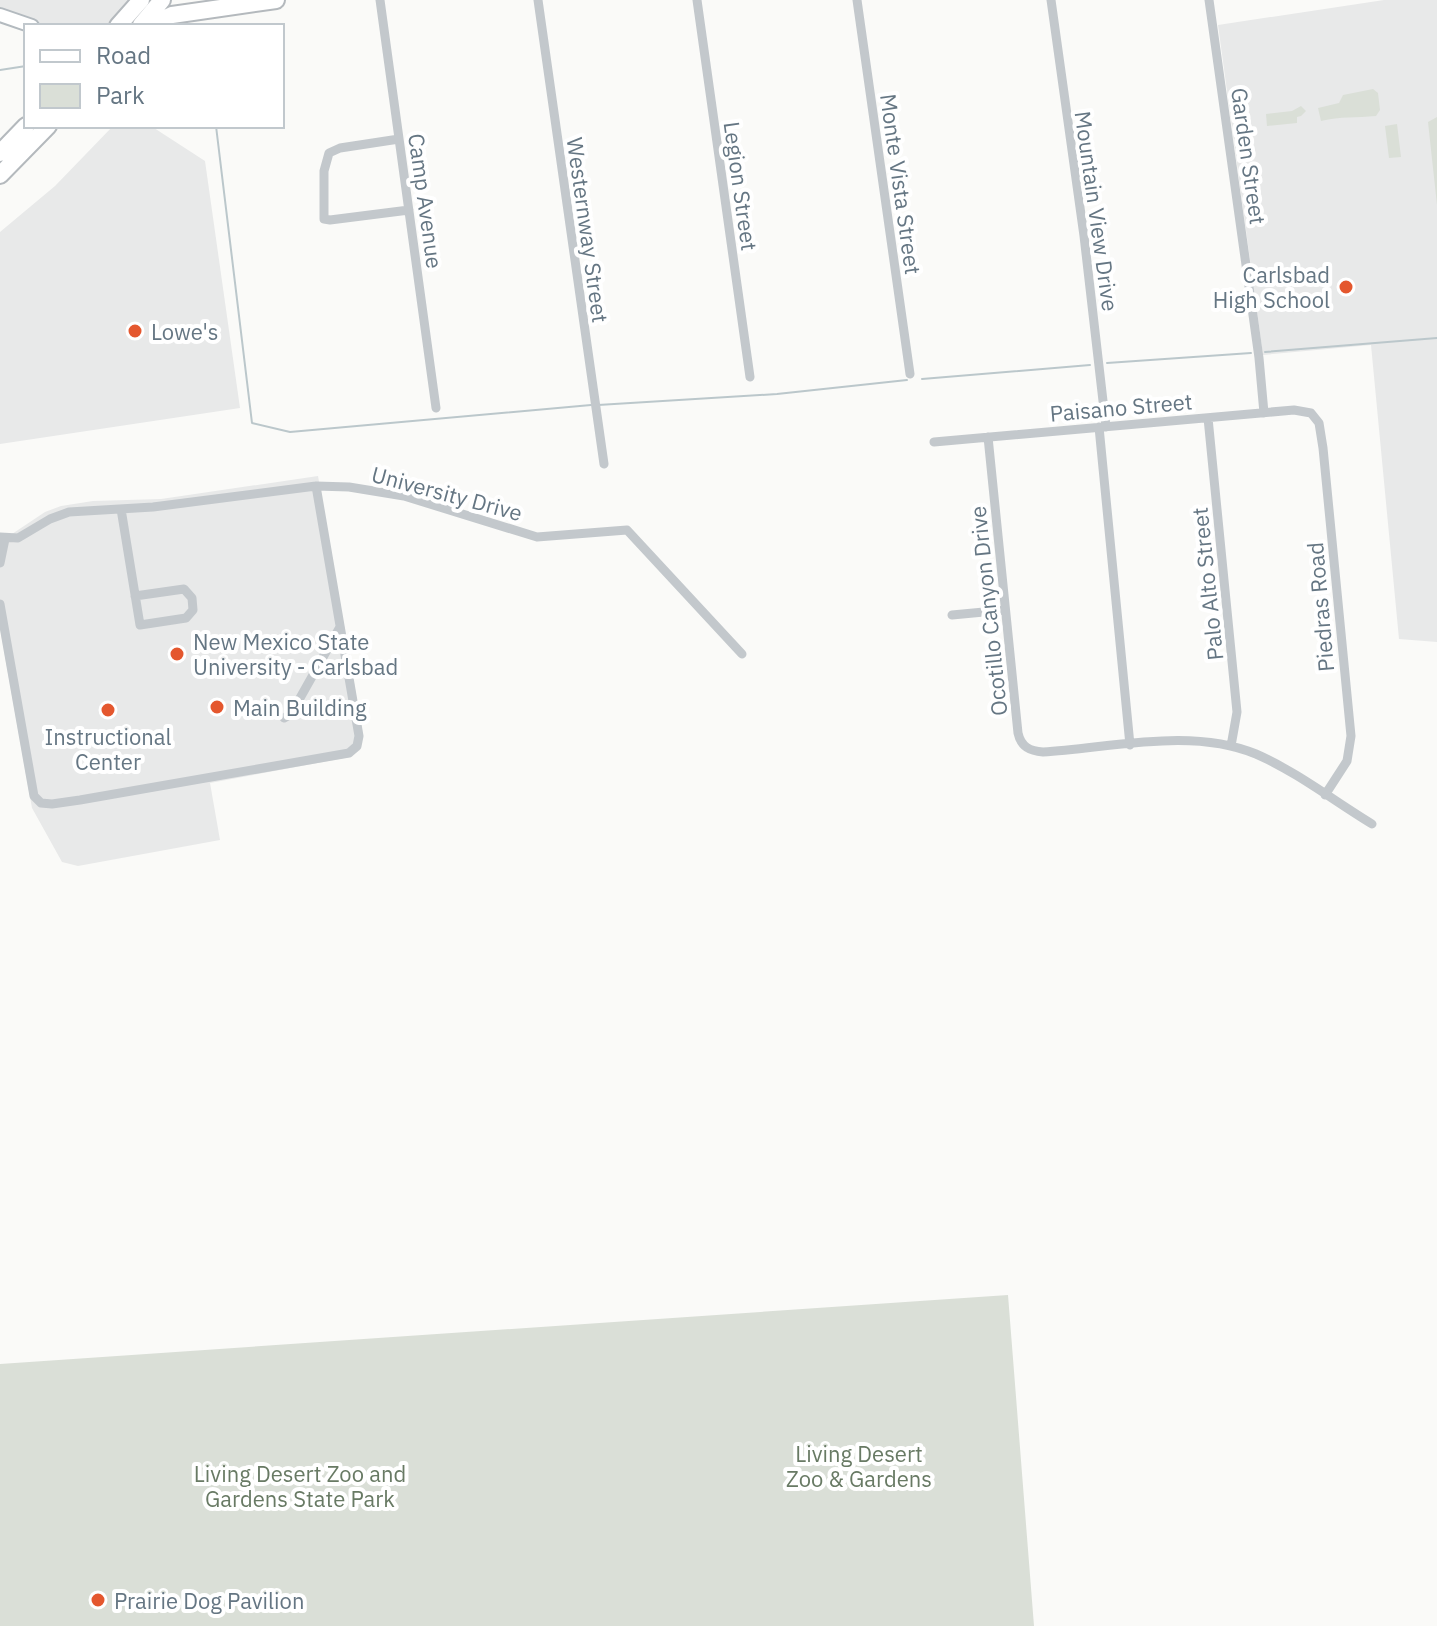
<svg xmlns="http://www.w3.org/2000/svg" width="1437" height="1626" font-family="'IBM Plex Sans',sans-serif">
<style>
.built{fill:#e8e9e9}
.green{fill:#dadfd7}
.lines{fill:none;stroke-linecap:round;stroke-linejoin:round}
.stream{stroke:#bbc7cb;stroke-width:2}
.secondary-casing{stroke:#b3babf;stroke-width:16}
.highway-casing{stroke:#b4b9bd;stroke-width:20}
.street{stroke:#c3c8cc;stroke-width:9}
.secondary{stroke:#fff;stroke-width:12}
.highway{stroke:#fff;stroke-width:16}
.poi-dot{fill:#e4572e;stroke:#fff;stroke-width:3}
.labels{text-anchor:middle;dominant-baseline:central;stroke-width:8;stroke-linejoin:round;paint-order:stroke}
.street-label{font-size:22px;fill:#657683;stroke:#fff}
.poi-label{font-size:22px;fill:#657683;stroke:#fff;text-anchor:start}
.park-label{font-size:22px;fill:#687a64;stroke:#fff}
</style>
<rect width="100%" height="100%" fill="#fafaf8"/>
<path class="built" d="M 0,0 L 141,0 L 118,26 L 32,26 L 0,15 Z
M 1384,0 L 1437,0 L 1437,642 L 1399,639 L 1371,345 L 1263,355 L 1218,25 Z
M 113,126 L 151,126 L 205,161 L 240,408 L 0,444 L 0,232 L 55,186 Z
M 318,476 L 363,735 L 360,750 L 350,757 L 210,783 L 220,840 L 78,866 L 62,862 L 32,808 L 0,628 L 0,542 L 45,512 L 61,506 L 93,501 L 161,499 Z"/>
<path class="green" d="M 1373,89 L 1378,93 L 1380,110 L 1376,116 C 1356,118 1341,116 1321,121 L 1318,108 L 1339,103 L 1343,95 Z
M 1301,106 L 1306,111 L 1301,116 L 1297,117 L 1297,123 L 1267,126 L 1266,114 L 1292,111 Z
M 1437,117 L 1437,205 L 1428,122 Z
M 1397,124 L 1401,157 L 1389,158 L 1385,126 Z
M 1008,1295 L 1034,1626 L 0,1626 L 0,1364 Z"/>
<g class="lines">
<path class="stream" d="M 0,70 L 26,66
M 216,126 L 252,423 L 290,432 L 591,405
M 1265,352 L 1437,338
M 1107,363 L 1251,353
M 922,379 L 1090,365
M 598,405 L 777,394 L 907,380"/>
<g class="secondary-casing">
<path id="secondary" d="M 0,15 L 32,26"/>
</g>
<g class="highway-casing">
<path id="highway" d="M 141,25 L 162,0
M 118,26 L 141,0
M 149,26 L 172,15 L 276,0
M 0,153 L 26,126
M 0,175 L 48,126"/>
</g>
<path class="street" d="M 380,0 L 436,408
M 538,0 L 604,464
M 697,0 L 750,377
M 857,0 L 910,374
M 1051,0 L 1084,236 L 1106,427
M 1209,0 L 1259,358 L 1264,413
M 399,139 L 340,148 L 329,153 L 324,171 L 324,219 L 330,220 L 409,210
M 1208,418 L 1237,712 L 1231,746
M 1099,427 L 1130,745
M 988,437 L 1018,733 C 1021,747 1030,751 1043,752 C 1111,748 1191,727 1256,754 C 1297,772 1334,801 1372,824
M 934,442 L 1294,410 L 1311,413 L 1319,423 L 1323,448 L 1351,736 L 1347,761 L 1325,795
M 121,509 L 140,625 L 186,618 L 193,610 L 192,598 L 184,589 L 135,596
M 0,537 L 18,538 L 50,519 L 69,512 L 153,507 L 316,486 L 349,487 L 404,496 L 537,537 L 627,530 L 742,654
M 0,563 L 5,539
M 0,604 L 34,796 L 41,803 L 52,804 L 80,800 L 349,753 L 357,746 L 359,736 L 316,486
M 952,615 L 1005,610
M 284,718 L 291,714 L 340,627"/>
<use href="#secondary" class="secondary"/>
<use href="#highway" class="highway"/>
</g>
<g class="poi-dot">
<circle cx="1346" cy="287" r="8"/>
<circle cx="135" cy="331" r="8"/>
<circle cx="177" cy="654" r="8"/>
<circle cx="217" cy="707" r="8"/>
<circle cx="108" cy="710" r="8"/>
<circle cx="98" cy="1600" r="8"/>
</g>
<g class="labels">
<g class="street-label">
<text transform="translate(1249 156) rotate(82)">Garden Street</text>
<text transform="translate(901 184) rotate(82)">Monte Vista Street</text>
<text transform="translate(741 186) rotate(82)">Legion Street</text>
<text transform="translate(426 201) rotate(82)">Camp Avenue</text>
<text transform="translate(1097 211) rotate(82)">Mountain View Drive</text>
<text transform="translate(588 230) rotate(82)">Westernway Street</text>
<text transform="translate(1121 407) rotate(-5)">Paisano Street</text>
<text transform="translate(447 493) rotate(15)">University Drive</text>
<text transform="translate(1207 584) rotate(-96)">Palo Alto Street</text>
<text transform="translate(1320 607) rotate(-95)">Piedras Road</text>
<text transform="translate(988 611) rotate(-96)">Ocotillo Canyon Drive</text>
</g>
<g class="poi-label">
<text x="1330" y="274" text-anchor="end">Carlsbad<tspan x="1330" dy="25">High School</tspan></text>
<text x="151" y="331">Lowe's</text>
<text x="193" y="641">New Mexico State<tspan x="193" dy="25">University - Carlsbad</tspan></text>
<text x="233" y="707">Main Building</text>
<text x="108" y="736" text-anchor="middle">Instructional<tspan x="108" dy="25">Center</tspan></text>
<text x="114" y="1600">Prairie Dog Pavilion</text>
</g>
<g class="park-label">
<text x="859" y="1453">Living Desert<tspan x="859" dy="25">Zoo &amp; Gardens</tspan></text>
<text x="300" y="1473">Living Desert Zoo and<tspan x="300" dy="25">Gardens State Park</tspan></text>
</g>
</g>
<rect x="24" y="24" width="260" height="104" fill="#ffffff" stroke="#c1c8cd" stroke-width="2"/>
<rect x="40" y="50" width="40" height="12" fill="#ffffff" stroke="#c1c8cd" stroke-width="2"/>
<text x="96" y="64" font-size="24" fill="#657683">Road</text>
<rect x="40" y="84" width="40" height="24" fill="#dadfd7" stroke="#c1c8cd" stroke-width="2"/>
<text x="96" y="104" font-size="24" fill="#657683">Park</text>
</svg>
